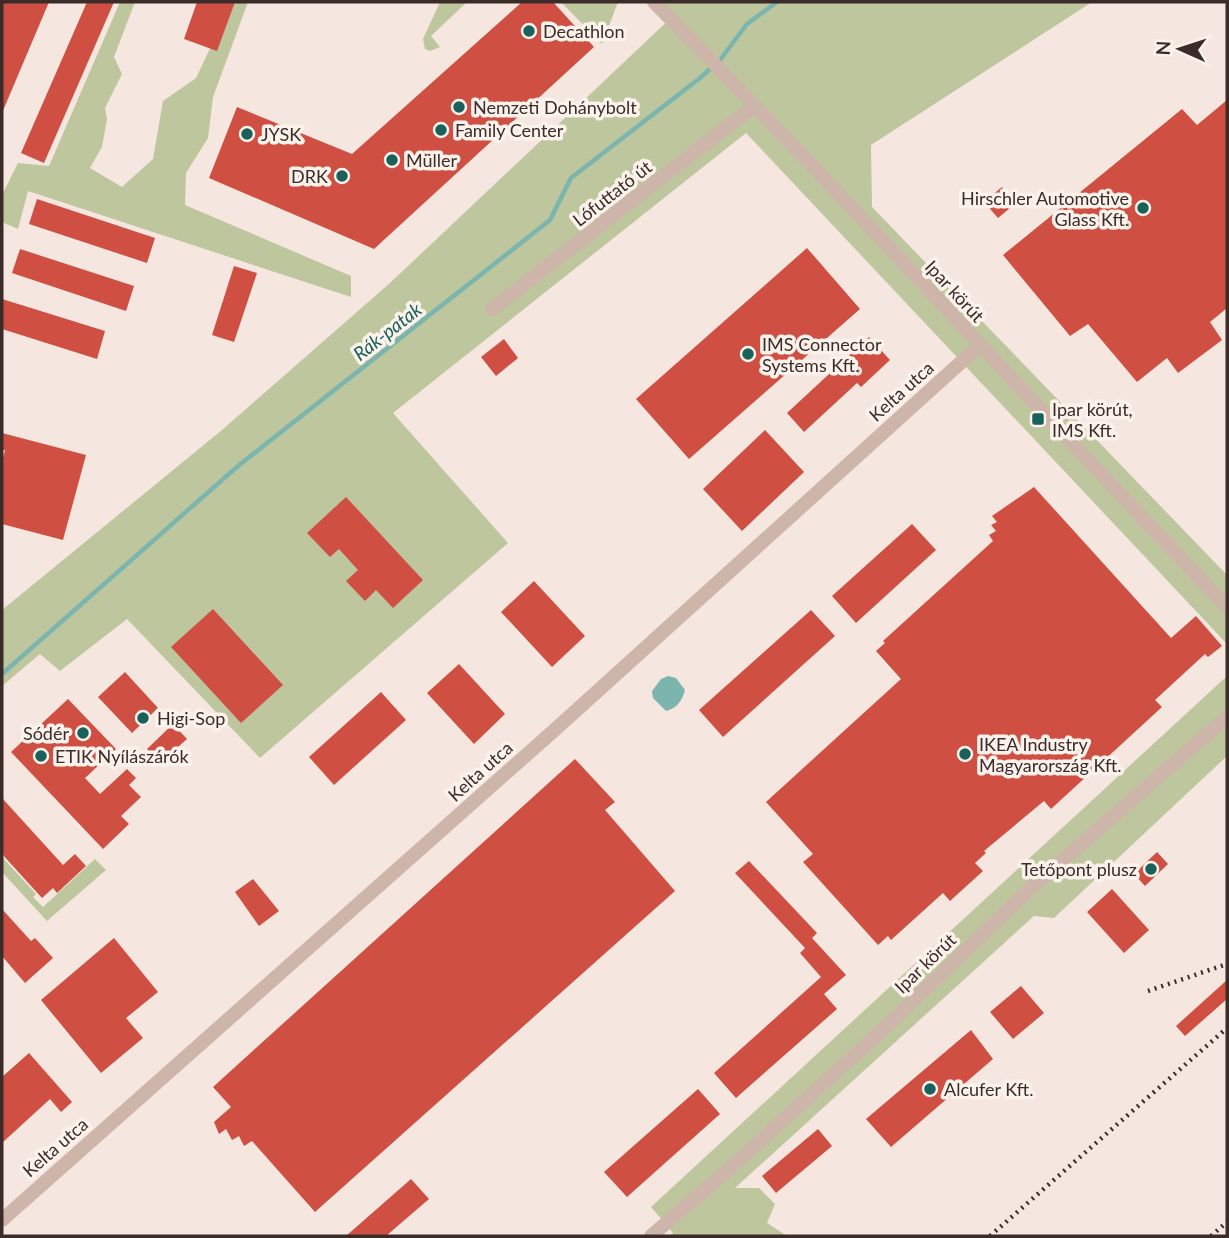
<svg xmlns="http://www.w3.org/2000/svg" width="1229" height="1238" font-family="Lato,sans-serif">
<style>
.green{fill:#bec69d}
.water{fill:#7bb5ae}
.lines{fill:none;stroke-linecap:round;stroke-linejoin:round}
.stream{stroke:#7bb5ae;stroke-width:4.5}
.building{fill:#cf4f42}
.minor{stroke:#ceb5a9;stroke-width:14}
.rail{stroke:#3b2c29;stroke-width:4.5;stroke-dasharray:2 5;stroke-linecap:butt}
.poi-dot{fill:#1b615b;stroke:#fcf2ec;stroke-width:2.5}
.labels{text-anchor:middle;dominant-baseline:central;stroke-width:7;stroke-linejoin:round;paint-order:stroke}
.poi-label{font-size:18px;fill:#3b2c29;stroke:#fcf2ec;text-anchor:start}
.street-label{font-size:18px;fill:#3b2c29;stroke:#fcf2ec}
.water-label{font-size:19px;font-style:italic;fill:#1b615b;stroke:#fcf2ec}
</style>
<rect width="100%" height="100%" fill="#f5e7df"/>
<path class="green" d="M 120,2 L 135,2 L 114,57 L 122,74 L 105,108 L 107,119 L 102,147 L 90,168 L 122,187 L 153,159 L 163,101 L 196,78 L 232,2 L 248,2 L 213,97 L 208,138 L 186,173 L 185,205 L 351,276 L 351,297 L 28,191 L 18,229 L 2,222 L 2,195 L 18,163 L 49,166 Z
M 440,2 L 467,2 L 431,36 L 440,47 L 430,51 L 425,49 L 423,39 Z
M 561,2 L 618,2 L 602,44 Z
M 660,2 L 1092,2 L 871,145 L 872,207 L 1227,575 L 1227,644 L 746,133 L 393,413 L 508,543 L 260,758 L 127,619 L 60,671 L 40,654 L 2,686 L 2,610 L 222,430 L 390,283 L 674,15 Z
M 1227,676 L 1227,756 L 1054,918 L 1034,916 L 735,1188 L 759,1188 L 775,1204 L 767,1223 L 787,1236 L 670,1236 L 673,1233 L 651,1207 Z
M 2,857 L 36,894 L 33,897 L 43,907 L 95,859 L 106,870 L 47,921 L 2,872 Z"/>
<path class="water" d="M 668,676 L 676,678 L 685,690 C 682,701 677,708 666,711 L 653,698 L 652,691 L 661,679 Z"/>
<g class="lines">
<path class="stream" d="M 2,674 L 238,466 L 550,220 L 571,178 L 700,78 L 720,60 L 747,24 L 777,2"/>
</g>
<path class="building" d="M 2,2 L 49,2 L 2,113 Z
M 87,2 L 114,2 L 44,163 L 21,153 Z
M 197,2 L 235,2 L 217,51 L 184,39 Z
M 522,2 L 553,2 L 594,47 L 374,249 L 209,178 L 237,107 L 352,154 Z
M 1227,100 L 1227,308 L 1210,322 L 1222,340 L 1178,373 L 1167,358 L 1137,382 L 1088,324 L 1070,336 L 1003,255 L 1182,109 L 1197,125 Z
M 1002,187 L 1016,203 L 998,218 L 984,202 Z
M 37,199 L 155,238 L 147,263 L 29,224 Z
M 807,248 L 860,309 L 689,459 L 636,399 Z
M 20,249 L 134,286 L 126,311 L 12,273 Z
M 234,266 L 257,273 L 234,342 L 212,335 Z
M 2,299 L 105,331 L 97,359 L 2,329 Z
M 869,337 L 890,360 L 861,387 L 857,383 L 804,432 L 787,413 Z
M 504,339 L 518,358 L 496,376 L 481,357 Z
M 765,430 L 804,472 L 742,531 L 703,489 Z
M 2,433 L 86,455 L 63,540 L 2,524 L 2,462 L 5,450 L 2,450 Z
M 1034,487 L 1171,638 L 1196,616 L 1222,646 L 1208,657 L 1205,654 L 1155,700 L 1162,707 L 1051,809 L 1044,801 L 984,851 L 986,853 L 975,863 L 983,871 L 950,901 L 943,893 L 891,940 L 888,936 L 878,945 L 803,862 L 813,854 L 766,802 L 901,679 L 876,651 L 885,643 L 883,641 L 993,541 L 989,535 L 996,531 L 991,525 L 997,522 L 992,516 Z
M 346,497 L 423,580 L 393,608 L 376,590 L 365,601 L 346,581 L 358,570 L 339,549 L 330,557 L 307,533 Z
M 912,524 L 936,550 L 856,623 L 832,596 Z
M 534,581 L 585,636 L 552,667 L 501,612 Z
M 213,609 L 283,685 L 241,723 L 171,647 Z
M 811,610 L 835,636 L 723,737 L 699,710 Z
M 459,664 L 505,714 L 474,744 L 427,693 Z
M 125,672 L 158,708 L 132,733 L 98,697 Z
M 381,692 L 406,720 L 334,785 L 309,757 Z
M 68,699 L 116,749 L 85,778 L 100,794 L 127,769 L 136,778 L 129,785 L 141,797 L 121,816 L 129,824 L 103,849 L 11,752 Z
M 173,724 L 187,739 L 160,763 L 147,749 Z
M 575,759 L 615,802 L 605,810 L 675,891 L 315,1212 L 252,1141 L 244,1146 L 239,1136 L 232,1140 L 226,1129 L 219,1134 L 214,1122 L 231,1107 L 213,1087 Z
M 2,798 L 63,865 L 75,854 L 86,866 L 57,893 L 53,888 L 42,898 L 2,854 Z
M 1157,852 L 1168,864 L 1145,886 L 1134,874 Z
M 749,861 L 817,933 L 812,938 L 846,975 L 824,994 L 837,1009 L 736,1098 L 714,1073 L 821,977 L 800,953 L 805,948 L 735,873 Z
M 253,879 L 279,911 L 259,926 L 235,892 Z
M 1112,889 L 1149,930 L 1124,953 L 1087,912 Z
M 2,909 L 31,941 L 35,938 L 53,958 L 25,983 L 2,956 Z
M 114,938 L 158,992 L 126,1018 L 143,1038 L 101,1073 L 41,1000 Z
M 1227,980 L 1227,999 L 1185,1036 L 1176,1026 Z
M 1021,986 L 1044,1013 L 1013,1039 L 990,1012 Z
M 971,1030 L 993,1059 L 891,1147 L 866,1119 Z
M 29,1053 L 72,1102 L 61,1112 L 50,1099 L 2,1143 L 2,1077 Z
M 698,1089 L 720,1114 L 627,1197 L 604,1172 Z
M 818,1129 L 832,1146 L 776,1193 L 762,1176 Z
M 411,1179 L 429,1199 L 386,1236 L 346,1236 Z"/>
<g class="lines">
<path class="minor" d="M 654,2 C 849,200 1035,406 1227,607
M 492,309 L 754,106
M 2,1220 L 559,726 L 979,346
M 651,1236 L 727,1171 L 892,1021 L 1032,887 L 1227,717"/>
<path class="rail" d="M 1148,991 L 1227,964
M 990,1236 L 1227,1028
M 1211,1236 L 1227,1222"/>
</g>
<g class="poi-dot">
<circle cx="529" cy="31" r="7"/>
<circle cx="459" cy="107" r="7"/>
<circle cx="441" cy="130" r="7"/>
<circle cx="247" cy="134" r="7"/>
<circle cx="392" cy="160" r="7"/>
<circle cx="342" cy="176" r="7"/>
<circle cx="1143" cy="208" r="7"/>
<circle cx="748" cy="354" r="7"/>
<rect x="1031" y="412" width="14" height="14" rx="3.5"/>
<circle cx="143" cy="718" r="7"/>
<circle cx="83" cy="733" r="7"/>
<circle cx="965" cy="754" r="7"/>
<circle cx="41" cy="756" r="7"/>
<circle cx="1151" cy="869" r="7"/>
<circle cx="930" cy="1089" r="7"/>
</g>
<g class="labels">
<g class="poi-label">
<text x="543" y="31">Decathlon</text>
<text x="473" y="107">Nemzeti Dohánybolt</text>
<text x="455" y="130">Family Center</text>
<text x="261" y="134">JYSK</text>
<text x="406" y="160">Müller</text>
<text x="328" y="176" text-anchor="end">DRK</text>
<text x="1129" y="198" text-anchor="end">Hirschler Automotive<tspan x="1129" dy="21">Glass Kft.</tspan></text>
<text x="762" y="344">IMS Connector<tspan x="762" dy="21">Systems Kft.</tspan></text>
<text x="1052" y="409">Ipar körút,<tspan x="1052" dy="21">IMS Kft.</tspan></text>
<text x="157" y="718">Higi-Sop</text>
<text x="69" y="733" text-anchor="end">Sódér</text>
<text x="979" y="744">IKEA Industry<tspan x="979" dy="21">Magyarország Kft.</tspan></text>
<text x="55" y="756">ETIK Nyílászárók</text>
<text x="1137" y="869" text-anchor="end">Tetőpont plusz</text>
<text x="944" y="1089">Alcufer Kft.</text>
</g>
<g class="street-label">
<text transform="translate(612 193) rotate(-38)">Lófuttató út</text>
<text transform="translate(955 291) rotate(47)">Ipar körút</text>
<text transform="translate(901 391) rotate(-42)">Kelta utca</text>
<text transform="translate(480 771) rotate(-42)">Kelta utca</text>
<text transform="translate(925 963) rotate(-44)">Ipar körút</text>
<text transform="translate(55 1147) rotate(-41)">Kelta utca</text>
</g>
<g class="water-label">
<text transform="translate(387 331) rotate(-38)">Rák-patak</text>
</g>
</g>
<rect width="1229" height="1238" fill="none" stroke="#3b2c29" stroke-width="7"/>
<g transform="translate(1180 49) rotate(273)" stroke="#fcf2ec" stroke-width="5" paint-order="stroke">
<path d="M0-5L12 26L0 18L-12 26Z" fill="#3b2c29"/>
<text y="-10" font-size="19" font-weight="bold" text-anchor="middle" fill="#3b2c29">N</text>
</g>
</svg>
